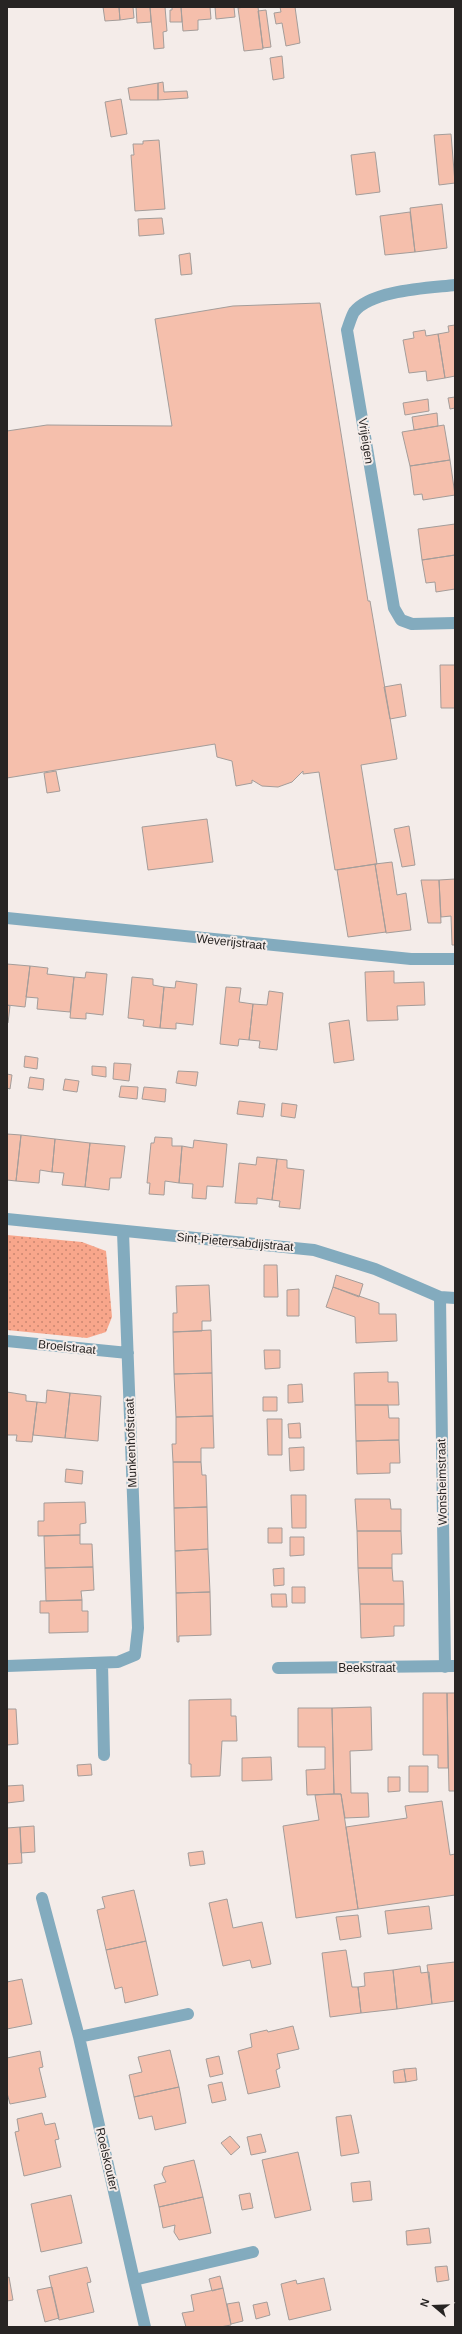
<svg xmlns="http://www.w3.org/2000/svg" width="462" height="2334" font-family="Helvetica,sans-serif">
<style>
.grass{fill:url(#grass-dots)}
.building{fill:#f5bfac;stroke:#a49d9a}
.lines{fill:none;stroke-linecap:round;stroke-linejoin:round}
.minor{stroke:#83abbe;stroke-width:12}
.labels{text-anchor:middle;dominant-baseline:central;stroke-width:4;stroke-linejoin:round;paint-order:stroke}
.street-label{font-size:12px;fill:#272423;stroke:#f4ece9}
</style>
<defs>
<pattern id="grass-dots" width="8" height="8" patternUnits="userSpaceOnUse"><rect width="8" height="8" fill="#f8a68b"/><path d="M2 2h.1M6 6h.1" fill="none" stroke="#c98771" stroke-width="1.8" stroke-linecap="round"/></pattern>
</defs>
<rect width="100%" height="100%" fill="#f4ece9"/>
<path class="grass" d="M 7,1235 L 82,1242 L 106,1251 L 112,1317 L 106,1332 L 87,1338 L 7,1330 Z"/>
<path class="building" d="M 103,7 L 119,7 L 120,20 L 105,21 Z
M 119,7 L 133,7 L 134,18 L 120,20 Z
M 136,7 L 150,7 L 151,22 L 137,23 Z
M 150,7 L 165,7 L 167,31 L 163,32 L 164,48 L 154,49 Z
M 172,7 L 181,7 L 182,22 L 170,22 L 170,10 L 172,10 Z
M 181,7 L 210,7 L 211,19 L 198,20 L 198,30 L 183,31 Z
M 215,7 L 234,7 L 235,17 L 216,19 Z
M 245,7 L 258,7 L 263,49 L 244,51 L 238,8 Z
M 280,7 L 295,7 L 300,43 L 286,46 L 282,23 L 276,24 L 274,13 L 281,12 Z
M 266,10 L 271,47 L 263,48 L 258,11 Z
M 282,56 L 284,78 L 273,80 L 270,58 Z
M 163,82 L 164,92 L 187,91 L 188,98 L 158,100 L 158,83 Z
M 158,83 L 158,100 L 130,100 L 128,88 Z
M 121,99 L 127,134 L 111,137 L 105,102 Z
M 451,134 L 455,183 L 439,185 L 434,135 Z
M 159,140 L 165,209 L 135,211 L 131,155 L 134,155 L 133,144 L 143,144 L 143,141 Z
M 375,152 L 380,192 L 356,195 L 351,155 Z
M 442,204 L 447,248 L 415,252 L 410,208 Z
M 410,212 L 415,252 L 385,255 L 380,216 Z
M 162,218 L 164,234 L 139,236 L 138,219 Z
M 190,253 L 192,274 L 181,275 L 179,255 Z
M 320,303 L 368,601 L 370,601 L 397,759 L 361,765 L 377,864 L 335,870 L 319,772 L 303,774 L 303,771 L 292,782 L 278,787 L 262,786 L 252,780 L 252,783 L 236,786 L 232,761 L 217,757 L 215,744 L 7,778 L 7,431 L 47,425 L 172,426 L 155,319 L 233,306 Z
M 455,325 L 455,376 L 445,378 L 438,334 L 449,332 L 448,326 Z
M 425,330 L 426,336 L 438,334 L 445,378 L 427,381 L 426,371 L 409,373 L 403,340 L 414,338 L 413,332 Z
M 455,397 L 455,408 L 450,409 L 448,398 Z
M 428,399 L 429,411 L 405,415 L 403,403 Z
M 437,413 L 438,426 L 414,430 L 412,417 Z
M 444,425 L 450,460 L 410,466 L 402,432 Z
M 450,460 L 455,495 L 423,500 L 422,494 L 414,495 L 410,466 Z
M 455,524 L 455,555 L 422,560 L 418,529 Z
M 455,555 L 455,589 L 436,592 L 435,582 L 426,583 L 422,560 Z
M 440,665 L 455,665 L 455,708 L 441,708 Z
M 401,684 L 406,716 L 390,719 L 384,687 Z
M 56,771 L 60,791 L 47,793 L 44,773 Z
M 207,819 L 213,862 L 148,870 L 142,827 Z
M 409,826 L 415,865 L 402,867 L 394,829 Z
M 392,862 L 397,895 L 406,893 L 411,930 L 386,933 L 375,864 Z
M 375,864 L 386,932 L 348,937 L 337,870 Z
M 455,879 L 455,945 L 452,945 L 451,916 L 441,917 L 439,880 Z
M 421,880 L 439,880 L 441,923 L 428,923 Z
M 7,964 L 30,966 L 25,1007 L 7,1005 Z
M 30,966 L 48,968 L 47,974 L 74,977 L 70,1012 L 37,1009 L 38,998 L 26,997 Z
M 394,971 L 394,983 L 424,982 L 425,1005 L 397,1006 L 398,1020 L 367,1021 L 365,972 Z
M 86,972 L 107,974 L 103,1015 L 86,1013 L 86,1019 L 70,1018 L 74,977 L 85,978 Z
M 132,977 L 153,979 L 153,985 L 164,987 L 160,1028 L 143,1026 L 144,1020 L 128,1018 Z
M 176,981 L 197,984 L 193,1025 L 176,1023 L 176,1029 L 160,1028 L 164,987 L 175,988 Z
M 226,987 L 241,988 L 239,1002 L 253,1004 L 249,1040 L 239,1039 L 238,1046 L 220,1044 Z
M 269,991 L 283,993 L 277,1050 L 259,1048 L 260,1041 L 249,1040 L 253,1004 L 267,1005 Z
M 7,1005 L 10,1006 L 8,1023 L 7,1023 Z
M 349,1020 L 354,1060 L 334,1063 L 329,1023 Z
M 25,1056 L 38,1058 L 37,1069 L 24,1067 Z
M 114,1063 L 131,1064 L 129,1081 L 113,1079 Z
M 92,1066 L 106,1067 L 106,1077 L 92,1075 Z
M 178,1071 L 198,1072 L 196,1086 L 176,1083 Z
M 7,1074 L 12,1075 L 10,1089 L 7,1088 Z
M 30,1077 L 44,1079 L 43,1090 L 28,1088 Z
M 65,1079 L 79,1081 L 77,1092 L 63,1090 Z
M 121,1086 L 138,1087 L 137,1099 L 119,1097 Z
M 144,1087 L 166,1089 L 165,1102 L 142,1099 Z
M 239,1101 L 265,1104 L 263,1117 L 237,1114 Z
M 282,1103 L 297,1105 L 295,1118 L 281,1116 Z
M 7,1134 L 21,1135 L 16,1181 L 7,1180 Z
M 21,1135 L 55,1139 L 52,1172 L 40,1170 L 39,1183 L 16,1181 Z
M 155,1137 L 172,1138 L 172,1146 L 182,1146 L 179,1183 L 165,1181 L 164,1195 L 149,1194 L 150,1183 L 147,1183 L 151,1143 L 154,1143 Z
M 55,1139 L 90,1143 L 85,1187 L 62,1185 L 64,1173 L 52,1172 Z
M 194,1140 L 227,1144 L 223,1187 L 207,1186 L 206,1199 L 192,1198 L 193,1184 L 179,1183 L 182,1146 L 193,1148 Z
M 90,1143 L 125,1146 L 121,1178 L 110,1178 L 109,1190 L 85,1187 Z
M 257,1157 L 277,1159 L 272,1200 L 257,1198 L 257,1204 L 235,1203 L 239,1163 L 256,1165 Z
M 277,1159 L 287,1160 L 287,1168 L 304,1170 L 300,1209 L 279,1207 L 280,1201 L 272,1200 Z
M 264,1265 L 277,1265 L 278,1297 L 264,1297 Z
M 336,1275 L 363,1284 L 359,1297 L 333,1287 Z
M 209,1285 L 211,1321 L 202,1321 L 202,1331 L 173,1332 L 173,1313 L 177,1313 L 176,1286 Z
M 333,1287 L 379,1303 L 379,1314 L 396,1314 L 397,1341 L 356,1343 L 355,1317 L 326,1307 Z
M 299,1289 L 299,1316 L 287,1316 L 287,1290 Z
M 211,1330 L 212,1373 L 174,1374 L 173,1332 Z
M 264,1350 L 280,1350 L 280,1368 L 265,1369 Z
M 388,1372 L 388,1382 L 398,1382 L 399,1405 L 355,1405 L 354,1373 Z
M 212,1373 L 213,1416 L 176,1417 L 174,1374 Z
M 302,1384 L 303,1402 L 288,1403 L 288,1385 Z
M 47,1390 L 70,1393 L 65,1438 L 33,1435 L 37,1402 L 46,1403 Z
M 7,1392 L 26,1395 L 26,1401 L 37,1402 L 32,1442 L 16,1441 L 17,1435 L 7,1435 Z
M 70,1393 L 101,1396 L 98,1441 L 65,1438 Z
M 263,1397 L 277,1397 L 277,1411 L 263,1411 Z
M 355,1405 L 388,1405 L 389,1418 L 399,1418 L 399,1440 L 356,1441 Z
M 213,1416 L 214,1448 L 201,1448 L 201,1462 L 173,1462 L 172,1444 L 176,1444 L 176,1417 Z
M 267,1419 L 282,1419 L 282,1455 L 268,1455 Z
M 300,1423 L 301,1438 L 289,1438 L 288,1424 Z
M 399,1440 L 400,1463 L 390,1463 L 390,1473 L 357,1474 L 356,1441 Z
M 304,1447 L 304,1470 L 290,1471 L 289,1448 Z
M 173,1462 L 201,1462 L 202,1475 L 206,1475 L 207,1507 L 174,1508 Z
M 66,1469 L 83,1471 L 82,1484 L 65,1482 Z
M 291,1495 L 306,1495 L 306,1528 L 292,1528 Z
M 355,1499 L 390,1499 L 391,1509 L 401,1509 L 401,1531 L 357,1531 Z
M 85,1502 L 86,1523 L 80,1524 L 80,1535 L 38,1536 L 38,1521 L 44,1521 L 44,1503 Z
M 207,1507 L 208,1549 L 175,1551 L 174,1508 Z
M 268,1528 L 282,1528 L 282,1543 L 268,1543 Z
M 357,1531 L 401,1531 L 402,1554 L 392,1554 L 392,1568 L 358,1568 Z
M 80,1535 L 80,1544 L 92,1544 L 93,1567 L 45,1568 L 44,1536 Z
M 290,1537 L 304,1537 L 304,1555 L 290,1556 Z
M 208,1549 L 210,1592 L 176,1593 L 175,1551 Z
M 93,1567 L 94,1590 L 81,1591 L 82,1600 L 46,1601 L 45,1568 Z
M 284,1568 L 284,1585 L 274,1586 L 273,1569 Z
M 358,1568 L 392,1568 L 393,1581 L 403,1581 L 404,1604 L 360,1604 Z
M 292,1587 L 305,1587 L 305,1603 L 292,1603 Z
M 210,1592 L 211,1635 L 179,1636 L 179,1642 L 177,1642 L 176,1593 Z
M 271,1594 L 286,1594 L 287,1607 L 272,1607 Z
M 82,1600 L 82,1611 L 88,1611 L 88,1632 L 49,1633 L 49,1613 L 40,1613 L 40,1601 Z
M 360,1604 L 404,1604 L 404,1626 L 394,1626 L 394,1636 L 361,1638 Z
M 423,1693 L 447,1693 L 448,1768 L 438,1768 L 438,1755 L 423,1755 Z
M 447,1693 L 455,1693 L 455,1791 L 449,1791 Z
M 231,1699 L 231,1716 L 236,1716 L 237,1741 L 222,1741 L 220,1776 L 191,1777 L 191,1764 L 189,1764 L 189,1700 Z
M 371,1707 L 372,1750 L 350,1751 L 351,1793 L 368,1793 L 369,1817 L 345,1818 L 341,1794 L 334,1794 L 332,1708 Z
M 298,1708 L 332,1708 L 334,1794 L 307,1795 L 306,1770 L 325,1769 L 325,1747 L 298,1747 Z
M 7,1709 L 16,1709 L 18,1744 L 7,1745 Z
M 271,1757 L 272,1780 L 242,1781 L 242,1758 Z
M 91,1764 L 92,1775 L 78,1776 L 77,1765 Z
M 409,1766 L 428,1766 L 428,1792 L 409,1792 Z
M 388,1777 L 400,1777 L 400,1791 L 388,1792 Z
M 23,1785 L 24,1801 L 7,1803 L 7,1786 Z
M 334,1794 L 341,1794 L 358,1909 L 296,1918 L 283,1826 L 319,1820 L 315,1795 Z
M 442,1801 L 450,1855 L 455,1854 L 455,1895 L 358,1909 L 346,1827 L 407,1818 L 405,1806 Z
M 34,1826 L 35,1852 L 21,1853 L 20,1827 Z
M 20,1827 L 22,1863 L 7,1864 L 7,1828 Z
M 203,1851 L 205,1864 L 190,1866 L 188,1853 Z
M 134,1890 L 146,1941 L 106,1950 L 97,1910 L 105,1908 L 102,1897 Z
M 227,1899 L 233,1928 L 262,1922 L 271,1964 L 252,1968 L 250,1960 L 223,1966 L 209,1903 Z
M 429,1906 L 432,1929 L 388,1934 L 385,1911 Z
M 358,1915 L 361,1937 L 340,1940 L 336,1917 Z
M 146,1941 L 158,1995 L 125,2003 L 122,1987 L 115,1989 L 106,1950 Z
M 346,1950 L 352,1987 L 358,1987 L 361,2013 L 330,2017 L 322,1953 Z
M 455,1962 L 455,2001 L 432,2004 L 427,1965 Z
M 420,1966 L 421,1973 L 429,1972 L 432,2004 L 397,2009 L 393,1970 Z
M 393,1970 L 397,2009 L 361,2013 L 358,1987 L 365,1986 L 364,1973 Z
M 22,1979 L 32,2024 L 7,2029 L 7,1982 Z
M 293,2026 L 299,2049 L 277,2054 L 280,2068 L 276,2070 L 280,2087 L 248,2094 L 238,2051 L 252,2047 L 250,2034 L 267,2030 L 268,2032 Z
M 170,2050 L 179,2087 L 134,2097 L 129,2075 L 142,2072 L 138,2057 Z
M 40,2051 L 43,2067 L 39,2068 L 46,2097 L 10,2104 L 7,2093 L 7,2058 Z
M 219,2056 L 223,2074 L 210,2077 L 206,2059 Z
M 416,2068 L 417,2080 L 406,2082 L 404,2069 Z
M 404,2069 L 406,2082 L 394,2083 L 393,2071 Z
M 222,2082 L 226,2100 L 212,2103 L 208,2085 Z
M 179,2087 L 186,2123 L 155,2130 L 152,2116 L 139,2119 L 134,2097 Z
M 42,2113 L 45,2125 L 55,2123 L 59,2139 L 55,2140 L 61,2167 L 24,2176 L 15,2132 L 19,2131 L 17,2119 Z
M 351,2115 L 359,2153 L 341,2156 L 336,2117 Z
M 261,2134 L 266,2152 L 251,2155 L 247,2137 Z
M 230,2136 L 240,2147 L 231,2155 L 221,2143 Z
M 298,2152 L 311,2210 L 275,2218 L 262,2160 Z
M 194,2160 L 203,2197 L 159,2207 L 154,2185 L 166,2182 L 162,2174 L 164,2167 Z
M 370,2181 L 372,2200 L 353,2202 L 351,2183 Z
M 250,2193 L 253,2208 L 242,2210 L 239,2195 Z
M 71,2195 L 82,2243 L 41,2252 L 31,2204 Z
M 203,2197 L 211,2233 L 179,2240 L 174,2232 L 175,2225 L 163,2228 L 159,2207 Z
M 429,2228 L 431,2243 L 407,2245 L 406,2231 Z
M 447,2266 L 449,2280 L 437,2282 L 435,2267 Z
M 87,2267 L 91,2282 L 87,2283 L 94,2312 L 59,2320 L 49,2276 Z
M 220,2276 L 223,2288 L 212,2291 L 209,2279 Z
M 9,2277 L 13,2300 L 7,2301 L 7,2278 Z
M 324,2278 L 331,2310 L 289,2320 L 281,2284 L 296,2280 L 297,2284 Z
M 52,2287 L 59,2318 L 45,2322 L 37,2290 Z
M 223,2288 L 231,2325 L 220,2327 L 186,2327 L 182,2313 L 194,2311 L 191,2295 Z
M 239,2302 L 243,2321 L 231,2324 L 227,2304 Z
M 267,2302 L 270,2315 L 256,2319 L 253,2305 Z"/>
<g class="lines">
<path class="minor" d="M 455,285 C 429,288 371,290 354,312 C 351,317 349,325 347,330 L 394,608 L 401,620 L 412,624 L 455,623
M 7,918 L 411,959 L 455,959
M 7,1219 L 314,1250 L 375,1269 L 440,1297 L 455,1298
M 440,1297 L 445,1667
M 7,1341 L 128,1353
M 102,1663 L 104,1755
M 7,1666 L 118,1662 L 135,1655 L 138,1628 L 123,1232
M 278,1668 L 455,1666
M 42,1898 L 79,2037 L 188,2014
M 79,2037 L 134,2280 L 253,2252
M 134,2280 L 145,2327"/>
</g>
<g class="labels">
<g class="street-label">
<text transform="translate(366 441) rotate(81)">Vrijeigen</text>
<text transform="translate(231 942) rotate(6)">Weverijstraat</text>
<text transform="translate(235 1242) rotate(5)">Sint-Pietersabdijstraat</text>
<text transform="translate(67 1347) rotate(6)">Broelstraat</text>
<text transform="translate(131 1443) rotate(-92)">Munkenhofstraat</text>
<text transform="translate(442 1482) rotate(-91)">Wonsheimstraat</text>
<text x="367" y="1668">Beekstraat</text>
<text transform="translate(107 2159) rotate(77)">Roelskouter</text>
</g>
</g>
<rect width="462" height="2334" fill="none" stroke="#272423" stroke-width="16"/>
<g transform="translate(434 2306) rotate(289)" stroke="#f4ece9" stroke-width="3" paint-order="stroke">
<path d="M0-3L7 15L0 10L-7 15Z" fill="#272423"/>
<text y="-6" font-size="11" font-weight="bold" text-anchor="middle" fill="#272423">N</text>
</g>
</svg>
